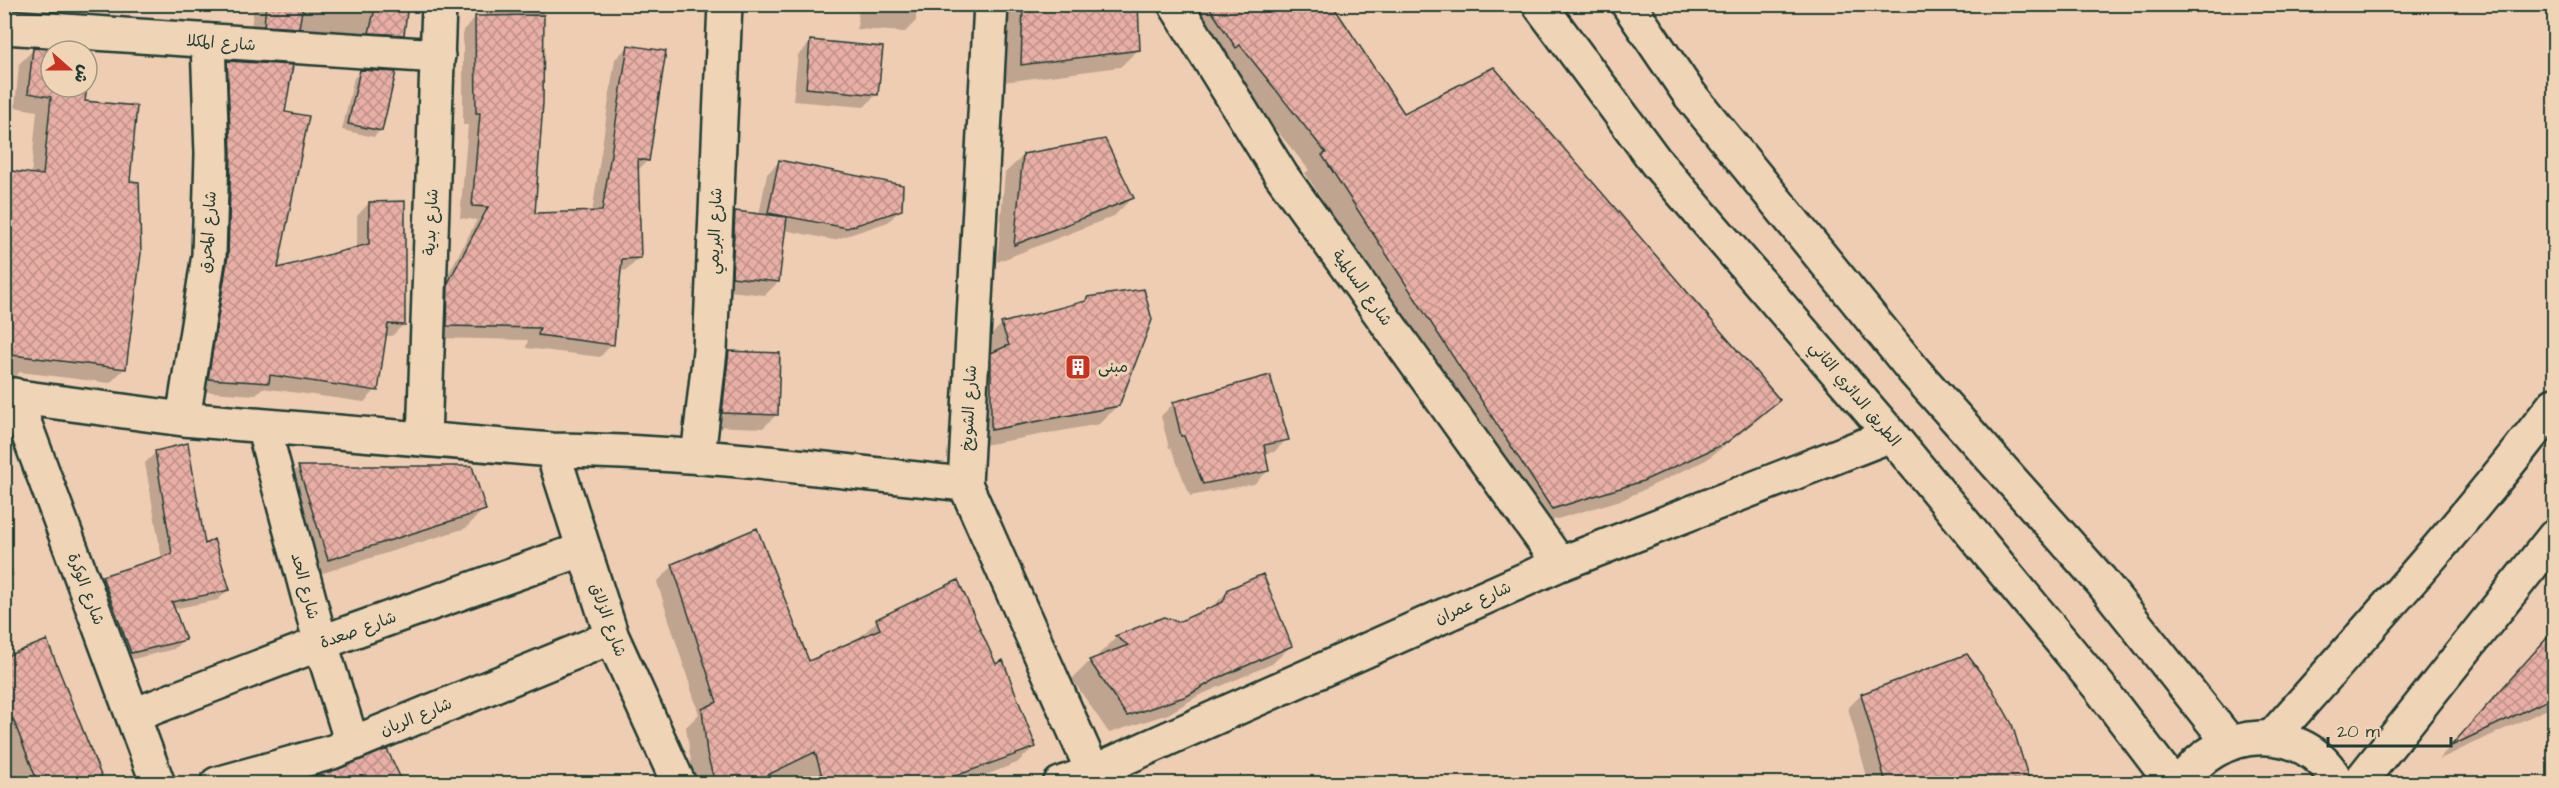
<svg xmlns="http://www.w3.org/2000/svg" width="2559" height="788" font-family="'Architects Daughter','Playpen Sans Arabic',sans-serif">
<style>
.shadow{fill:#0003}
.building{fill:url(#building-cross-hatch);stroke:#1f3d34;stroke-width:1.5}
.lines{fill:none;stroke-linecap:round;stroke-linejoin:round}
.minor-casing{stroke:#1f3d34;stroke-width:38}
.major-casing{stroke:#1f3d34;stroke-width:38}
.minor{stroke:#f0d4b6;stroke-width:33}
.major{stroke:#f0d4b6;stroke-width:33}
.labels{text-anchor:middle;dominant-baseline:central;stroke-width:6;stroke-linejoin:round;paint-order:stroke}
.street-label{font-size:16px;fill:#1f3d34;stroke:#f0d4b6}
.poi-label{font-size:16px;fill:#1f3d34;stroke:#f0d4b6;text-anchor:start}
</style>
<defs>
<pattern id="building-cross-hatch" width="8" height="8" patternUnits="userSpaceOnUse" patternTransform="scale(1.5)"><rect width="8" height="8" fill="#e9afa6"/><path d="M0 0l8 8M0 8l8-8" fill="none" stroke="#bc9088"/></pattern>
</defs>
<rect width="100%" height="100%" fill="#efcdb3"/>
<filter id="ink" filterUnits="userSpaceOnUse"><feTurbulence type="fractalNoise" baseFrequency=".0167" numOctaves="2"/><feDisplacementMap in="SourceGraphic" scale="12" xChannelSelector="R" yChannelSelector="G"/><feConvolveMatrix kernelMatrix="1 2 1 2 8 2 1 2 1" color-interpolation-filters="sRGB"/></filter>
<g filter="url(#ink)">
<path class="shadow" d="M 254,4 L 406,4 L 403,34 L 389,49 L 250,39 Z
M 486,4 L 543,4 L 542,103 L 534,215 L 592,213 L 615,59 L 628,47 L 648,160 L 637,171 L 640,257 L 627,270 L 619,271 L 612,344 L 600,357 L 526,348 L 528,340 L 435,338 L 436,297 L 477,220 L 460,218 L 468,125 L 463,125 L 463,30 L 476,17 L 486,17 Z
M 859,4 L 916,4 L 916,21 L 905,32 L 857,29 Z
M 1006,4 L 1137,4 L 1139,49 L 1120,67 L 1003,82 Z
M 1178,4 L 1319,4 L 1404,115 L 1778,400 L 1760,418 L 1706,460 L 1624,499 L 1534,526 L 1305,173 L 1309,170 L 1221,62 Z
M 811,42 L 877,94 L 864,107 L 793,101 L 798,55 Z
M 34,49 L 60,51 L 51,51 L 51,87 L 85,87 L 83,102 L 128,183 L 124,369 L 110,383 L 20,372 L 8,383 L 4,383 L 4,171 L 31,175 L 37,111 L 15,107 L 19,64 Z
M 87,53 L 89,53 L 87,71 Z
M 228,62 L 283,114 L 276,270 L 357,249 L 357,216 L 369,203 L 404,324 L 392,336 L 384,336 L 376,390 L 364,402 L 262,388 L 255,395 L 197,391 L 216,75 Z
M 361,71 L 380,130 L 374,137 L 342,130 L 354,78 Z
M 1024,155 L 1132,198 L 1114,216 L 997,262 L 1005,173 Z
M 779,162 L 900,210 L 888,222 L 834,240 L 784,230 L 778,282 L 765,295 L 720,290 L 722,226 L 735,213 L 759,215 L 767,174 Z
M 1087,299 L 1118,405 L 1099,424 L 973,447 L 973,373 L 989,358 L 984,342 L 1002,324 L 1083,304 Z
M 729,353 L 776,415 L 763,428 L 710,426 L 716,366 Z
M 1174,403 L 1287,439 L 1274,452 L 1264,454 L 1268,471 L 1254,484 L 1190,496 L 1171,448 L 1169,448 L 1161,416 Z
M 155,453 L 228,590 L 218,600 L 173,609 L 184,639 L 174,649 L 121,662 L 93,587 L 103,577 L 162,559 L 145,463 Z
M 299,467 L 484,509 L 466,528 L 310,577 L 281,485 Z
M 4,550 L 14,575 L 4,582 Z
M 673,566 L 808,663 L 861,639 L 860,637 L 877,621 L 957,582 L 1034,747 L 1017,763 L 962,784 L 694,784 L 686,727 L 699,714 L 657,582 Z
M 1229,590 L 1291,646 L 1272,664 L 1198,696 L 1168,714 L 1109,733 L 1072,679 L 1090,661 L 1101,657 L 1098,655 L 1116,638 L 1164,618 L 1178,624 L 1210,609 Z
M 2554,630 L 2554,706 L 2438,760 Z
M 4,658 L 99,777 L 93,784 L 13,784 L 4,761 Z
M 1861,695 L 2025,773 L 2026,784 L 1869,784 L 1848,708 Z
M 387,751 L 401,784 L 294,784 L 338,771 Z"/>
<path class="building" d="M 266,4 L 303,4 L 299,28 L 264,26 Z
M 376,4 L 408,4 L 404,35 L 369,33 Z
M 1023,4 L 1138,4 L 1140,50 L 1021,65 Z
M 1207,4 L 1332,4 L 1404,113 L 1494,67 L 1780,400 L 1726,443 L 1643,481 L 1552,509 L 1322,155 L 1326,153 L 1240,45 L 1236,48 Z
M 544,15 L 543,103 L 535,213 L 602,211 L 628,45 L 666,51 L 649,161 L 638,159 L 641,258 L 622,259 L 614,345 L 538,335 L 540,328 L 447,326 L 448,283 L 488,207 L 472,206 L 480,113 L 476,113 L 475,16 Z
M 810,40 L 883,47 L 878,95 L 806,88 Z
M 33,48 L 82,51 L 51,51 L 51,87 L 87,87 L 85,101 L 137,106 L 130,181 L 139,182 L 141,253 L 126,369 L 4,354 L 4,170 L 43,175 L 51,97 L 28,93 Z
M 227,61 L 293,65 L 285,112 L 309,116 L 278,268 L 369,244 L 369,202 L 405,201 L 405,325 L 388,324 L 378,391 L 270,375 L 269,383 L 208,379 L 228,256 L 231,153 Z
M 360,70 L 396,72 L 382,131 L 348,124 Z
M 1105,139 L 1134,198 L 1014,245 L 1023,154 Z
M 779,160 L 903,185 L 902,210 L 847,228 L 768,213 Z
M 735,211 L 787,217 L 779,282 L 732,277 Z
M 1144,289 L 1152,320 L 1119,406 L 991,430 L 991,353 L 1009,345 L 1001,323 L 1086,301 L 1087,297 Z
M 729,351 L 780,353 L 778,415 L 722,413 Z
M 1270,375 L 1289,440 L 1264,445 L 1269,471 L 1203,484 L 1184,436 L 1181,436 L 1173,402 Z
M 188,443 L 205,544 L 214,539 L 230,590 L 172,602 L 186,640 L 131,653 L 102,576 L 172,554 L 155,451 Z
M 298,466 L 472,466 L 486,510 L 328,560 Z
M 757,528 L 809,661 L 880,629 L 876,619 L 958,580 L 996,664 L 1003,660 L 1036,747 L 936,783 L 824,783 L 815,752 L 751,783 L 715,783 L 707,754 L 702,709 L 717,702 L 672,564 Z
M 1263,574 L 1292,646 L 1218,678 L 1187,696 L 1127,716 L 1089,660 L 1128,645 L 1115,636 L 1164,617 L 1178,622 L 1223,602 L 1228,589 Z
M 2554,630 L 2554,697 L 2451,746 Z
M 47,640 L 104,783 L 38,783 L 13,719 L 4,722 L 4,657 Z
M 1967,654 L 1991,687 L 2012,724 L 2030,783 L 1886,783 L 1861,694 Z
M 387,749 L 403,783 L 289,783 L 339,769 Z"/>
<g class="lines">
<g class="minor-casing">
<path id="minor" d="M 991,4 L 965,484 L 1093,772 L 1560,564 L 1891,435
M 1175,4 L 1281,175 L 1560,564
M 4,27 L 438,56
M 4,395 L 183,419 L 552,450 C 690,451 828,470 965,484
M 14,395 L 158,784
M 183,419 L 209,255 L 212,154 L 208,42
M 263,426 L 321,644 L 352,743
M 424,439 L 439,4
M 552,450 L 612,637 L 679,784
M 698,457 L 710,351 L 725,4
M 134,715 L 345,634 L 584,549
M 217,784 L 332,752 L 612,637"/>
</g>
<g class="major-casing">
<path id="major" d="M 1539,4 L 1656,162 L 1891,435 L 2100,688 L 2173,784
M 1628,4 L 1690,95 L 1914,371 L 2101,581 L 2229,742
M 2272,737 C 2368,629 2466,521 2554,405
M 1060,784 L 1093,772 L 1098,784
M 2181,784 C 2214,726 2307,719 2338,784
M 2358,784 L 2554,537"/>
</g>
<use href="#minor" class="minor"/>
<use href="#major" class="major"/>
</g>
</g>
<defs>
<g id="building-square" transform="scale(1.35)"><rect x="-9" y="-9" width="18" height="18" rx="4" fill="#c8321e" stroke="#f0d4b6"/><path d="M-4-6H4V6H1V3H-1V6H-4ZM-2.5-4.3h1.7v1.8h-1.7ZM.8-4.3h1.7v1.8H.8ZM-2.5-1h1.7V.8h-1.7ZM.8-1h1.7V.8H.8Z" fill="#fff"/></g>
</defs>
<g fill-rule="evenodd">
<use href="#building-square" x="1078" y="367"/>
</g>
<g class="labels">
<g class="street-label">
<text transform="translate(221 43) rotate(4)">شارع المكلا</text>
<text transform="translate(431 222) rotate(-87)">شارع بدية</text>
<text transform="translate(715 231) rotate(-88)">شارع البريمي</text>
<text transform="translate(208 232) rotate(-86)">شارع المحرق</text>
<text transform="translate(1362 288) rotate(54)">شارع السالمية</text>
<text transform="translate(1855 394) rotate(50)">الطريق الدائري الثاني</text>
<text transform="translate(969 408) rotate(-87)">شارع الشويخ</text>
<text transform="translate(305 586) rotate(75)">شارع الحد</text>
<text transform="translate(86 589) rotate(69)">شارع الوكرة</text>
<text transform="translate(1473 603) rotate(-24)">شارع عمران</text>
<text transform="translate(608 620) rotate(70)">شارع الزلاق</text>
<text transform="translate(358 630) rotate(-20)">شارع صعدة</text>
<text transform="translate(416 717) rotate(-22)">شارع الريان</text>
</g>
<g class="poi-label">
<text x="1098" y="367">مبنى</text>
</g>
</g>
<rect width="2559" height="788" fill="none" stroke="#f0d4b6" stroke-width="24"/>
<rect x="12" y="12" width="2535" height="764" fill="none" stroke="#1f3d34" stroke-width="2" filter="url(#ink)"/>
<g transform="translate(69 69) rotate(111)"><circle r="28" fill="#f0d4b6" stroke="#9c9882" stroke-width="1.5"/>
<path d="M0-4.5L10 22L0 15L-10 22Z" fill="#c8321e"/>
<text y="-9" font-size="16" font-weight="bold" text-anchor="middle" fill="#1f3d34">ش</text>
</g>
<path d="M2328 737v9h123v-9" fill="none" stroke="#1f3d34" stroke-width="3"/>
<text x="2337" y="737" font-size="18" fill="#1f3d34" stroke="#f0d4b6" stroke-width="4.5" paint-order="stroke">20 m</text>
</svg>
